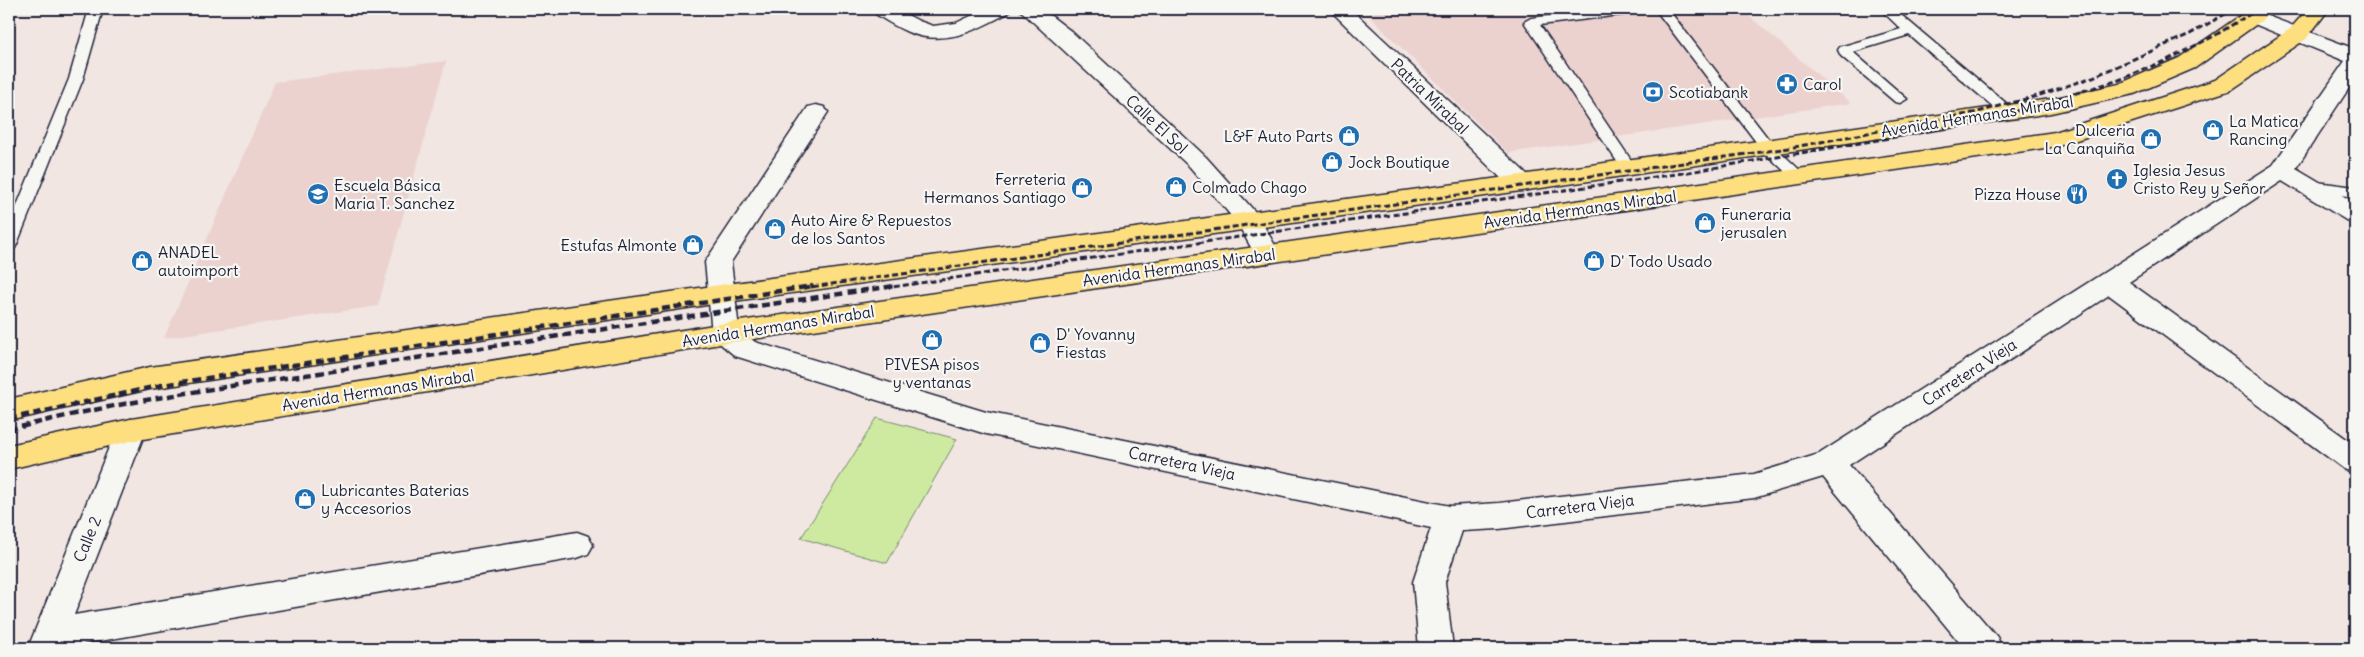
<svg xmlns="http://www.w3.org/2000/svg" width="2364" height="657" font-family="Delius,sans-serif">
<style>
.built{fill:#ebd2cf}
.green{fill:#ceeaa1;stroke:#78866e}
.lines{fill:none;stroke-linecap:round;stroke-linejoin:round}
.service-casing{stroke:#22223b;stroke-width:3}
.minor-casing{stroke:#22223b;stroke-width:3}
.primary-casing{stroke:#22223b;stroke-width:3}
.service{fill:#f6f6f2;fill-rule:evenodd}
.minor{fill:#f6f6f2;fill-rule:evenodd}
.primary{fill:#fddf80;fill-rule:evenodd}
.rail-far1{stroke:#22223b;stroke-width:3;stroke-dasharray:6 3;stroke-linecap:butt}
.rail{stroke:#22223b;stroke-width:4.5;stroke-dasharray:8 4.5;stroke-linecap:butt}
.labels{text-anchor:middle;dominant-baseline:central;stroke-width:4.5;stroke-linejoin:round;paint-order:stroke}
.poi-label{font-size:16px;fill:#22223b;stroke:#f6f6f2;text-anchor:start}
.street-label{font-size:16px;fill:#22223b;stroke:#f6f6f2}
</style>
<rect width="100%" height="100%" fill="#f1e6e2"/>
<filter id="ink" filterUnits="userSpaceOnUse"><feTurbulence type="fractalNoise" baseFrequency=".02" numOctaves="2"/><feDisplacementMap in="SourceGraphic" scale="10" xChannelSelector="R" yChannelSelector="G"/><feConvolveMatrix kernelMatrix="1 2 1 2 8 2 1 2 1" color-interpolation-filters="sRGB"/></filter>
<g filter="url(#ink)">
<path class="built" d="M 1391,9 L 1741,9 L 1851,103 L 1508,153 L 1367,14 Z
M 446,61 L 378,306 L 164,338 L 275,82 Z"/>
<path class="green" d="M 877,418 L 957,439 L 887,563 L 801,538 Z"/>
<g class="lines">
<g class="service-casing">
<path id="service" d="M 89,9 L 103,9 L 83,79 L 17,244 L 15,248 L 9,249 L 9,225 L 69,79 Z
M 1606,9 L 1644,9 L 1637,13 L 1540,25 L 1635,166 L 1632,169 L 1622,169 L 1524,22 L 1531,18 Z
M 1655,9 L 1668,9 L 1773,145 L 1805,175 L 1808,178 L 1805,181 L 1795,181 L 1763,151 Z
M 1880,9 L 1894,9 L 2013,109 L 2015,112 L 2013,115 L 2003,115 L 1909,35 L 1853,52 L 1907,99 L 1900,103 L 1895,102 L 1841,56 L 1838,50 L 1840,47 L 1901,29 Z
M 2309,181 L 2355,187 L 2355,197 L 2303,190 L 2301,186 L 2303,182 Z"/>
</g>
<g class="minor-casing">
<path id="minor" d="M 871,9 L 896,9 L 919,21 L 933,26 L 956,23 L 986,9 L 1011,9 L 1008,13 C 977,30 944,47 908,32 C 896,27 885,20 874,13 Z
M 1019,9 L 1042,9 L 1072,32 L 1206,157 L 1257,214 L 1280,254 L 1276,260 L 1267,263 L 1258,260 L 1238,224 L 1190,167 Z
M 1329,9 L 1351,9 L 1530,177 L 1533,183 L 1530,189 L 1521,191 L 1512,189 Z
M 2254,11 L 2355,49 L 2355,79 L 2296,168 L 2355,203 L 2355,222 L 2346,220 L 2282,181 L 2129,282 L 2355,445 L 2355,473 L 2344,469 L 2109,295 L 1849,465 L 1997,637 L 2002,648 L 1964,648 L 1823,477 L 1754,498 L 1499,529 L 1462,531 L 1445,582 L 1453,648 L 1419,648 L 1413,582 L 1431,528 L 986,434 L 735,356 L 716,340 L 712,333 L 705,262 L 808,107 L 816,105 L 824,107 L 828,112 L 731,262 L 739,329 L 755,342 L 986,412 L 1450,506 L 1499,503 L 1754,474 L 1819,454 L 2273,165 L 2345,61 L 2247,21 L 2243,17 L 2247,13 Z
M 131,419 L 141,422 L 146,430 L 74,615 L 577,532 L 588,536 L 593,545 L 588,554 L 577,558 L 60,648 L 28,648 L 116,430 L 121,422 Z"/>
</g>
<g class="primary-casing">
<path id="primary" d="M 2250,9 L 2271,9 L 2261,21 L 2195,68 L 2134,94 L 2051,113 L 1521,191 L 720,303 L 150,389 L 9,421 L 9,399 L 150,367 L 720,285 L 1521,175 L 2051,99 L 2119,84 L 2179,58 Z
M 2308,9 L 2329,9 L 2306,39 L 2231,90 L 2058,146 L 726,343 L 131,441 L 9,469 L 9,445 L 131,419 L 726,323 L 2055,132 L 2215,80 L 2290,29 Z"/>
</g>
<use href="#service" class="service"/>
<use href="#minor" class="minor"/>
<use href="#primary" class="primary"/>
<path class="rail-far1" d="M 804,288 L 1789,148 L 1978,112 L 2037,96 L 2093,77 L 2190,34 L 2234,9
M 885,288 L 1683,173 L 1919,133 L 2021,110 L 2119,80 L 2167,60 L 2214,36 L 2258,9"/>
<path class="rail" d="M 9,419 L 162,385 L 813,286
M 9,430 C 124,399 242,385 359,367 C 537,339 716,312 894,286"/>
</g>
</g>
<defs>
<g id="pharmacy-disc" transform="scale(1.125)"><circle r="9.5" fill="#1f6fb2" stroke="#f6f6f2"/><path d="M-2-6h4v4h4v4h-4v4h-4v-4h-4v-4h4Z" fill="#fff"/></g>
<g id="bank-disc" transform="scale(1.125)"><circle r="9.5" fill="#1f6fb2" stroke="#f6f6f2"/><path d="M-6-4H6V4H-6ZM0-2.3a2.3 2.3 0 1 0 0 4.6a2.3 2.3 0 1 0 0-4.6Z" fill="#fff"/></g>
<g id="shop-disc" transform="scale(1.125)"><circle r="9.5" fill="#1f6fb2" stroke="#f6f6f2"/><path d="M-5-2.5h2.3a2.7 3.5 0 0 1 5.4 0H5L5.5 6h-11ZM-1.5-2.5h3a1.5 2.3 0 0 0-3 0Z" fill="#fff"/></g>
<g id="church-disc" transform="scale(1.125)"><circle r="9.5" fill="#1f6fb2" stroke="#f6f6f2"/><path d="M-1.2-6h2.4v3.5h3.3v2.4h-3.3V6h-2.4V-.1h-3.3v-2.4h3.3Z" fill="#fff"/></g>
<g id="school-disc" transform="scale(1.125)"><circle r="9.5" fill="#1f6fb2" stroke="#f6f6f2"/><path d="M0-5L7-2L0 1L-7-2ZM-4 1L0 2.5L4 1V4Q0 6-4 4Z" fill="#fff"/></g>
<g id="restaurant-disc" transform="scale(1.125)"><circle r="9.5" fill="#1f6fb2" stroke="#f6f6f2"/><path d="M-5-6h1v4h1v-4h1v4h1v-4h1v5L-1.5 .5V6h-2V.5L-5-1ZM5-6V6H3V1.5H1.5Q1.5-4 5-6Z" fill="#fff"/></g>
</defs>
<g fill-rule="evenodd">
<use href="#pharmacy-disc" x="1787" y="84"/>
<use href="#bank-disc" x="1653" y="92"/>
<use href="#shop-disc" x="2213" y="130"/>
<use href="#shop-disc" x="1349" y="136"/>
<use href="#shop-disc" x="2151" y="139"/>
<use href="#shop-disc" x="1332" y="162"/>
<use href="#church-disc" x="2117" y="179"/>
<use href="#shop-disc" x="1176" y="187"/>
<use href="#shop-disc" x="1082" y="188"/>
<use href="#school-disc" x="318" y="194"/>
<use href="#restaurant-disc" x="2077" y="194"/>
<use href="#shop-disc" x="1705" y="223"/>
<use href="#shop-disc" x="775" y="229"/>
<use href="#shop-disc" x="693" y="245"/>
<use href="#shop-disc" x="142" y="261"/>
<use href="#shop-disc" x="1594" y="261"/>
<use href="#shop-disc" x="932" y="340"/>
<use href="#shop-disc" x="1040" y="343"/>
<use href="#shop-disc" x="305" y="499"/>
</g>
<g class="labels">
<g class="poi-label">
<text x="1803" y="84">Carol</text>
<text x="1669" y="92">Scotiabank</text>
<text x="2229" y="121">La Matica<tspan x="2229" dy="18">Rancing</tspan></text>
<text x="2135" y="130" text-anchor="end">Dulceria<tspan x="2135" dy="18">La Canquiña</tspan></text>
<text x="1333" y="136" text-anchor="end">L&amp;F Auto Parts</text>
<text x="1348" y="162">Jock Boutique</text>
<text x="2133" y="170">Iglesia Jesus<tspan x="2133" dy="18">Cristo Rey y Señor</tspan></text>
<text x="1066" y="179" text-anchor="end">Ferreteria<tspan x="1066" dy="18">Hermanos Santiago</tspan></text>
<text x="334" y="185">Escuela Básica<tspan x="334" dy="18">Maria T. Sanchez</tspan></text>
<text x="1192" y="187">Colmado Chago</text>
<text x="2061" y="194" text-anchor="end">Pizza House</text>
<text x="1721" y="214">Funeraria<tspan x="1721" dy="18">jerusalen</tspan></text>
<text x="791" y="220">Auto Aire &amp; Repuestos<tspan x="791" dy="18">de los Santos</tspan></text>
<text x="677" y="245" text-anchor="end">Estufas Almonte</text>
<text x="158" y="252">ANADEL<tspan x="158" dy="18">autoimport</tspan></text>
<text x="1610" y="261">D' Todo Usado</text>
<text x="1056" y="334">D' Yovanny<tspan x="1056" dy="18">Fiestas</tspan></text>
<text x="932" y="364" text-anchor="middle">PIVESA pisos<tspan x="932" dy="18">y ventanas</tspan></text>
<text x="321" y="490">Lubricantes Baterias<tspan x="321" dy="18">y Accesorios</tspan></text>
</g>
<g class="street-label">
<text transform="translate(1430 96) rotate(44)">Patria Mirabal</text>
<text transform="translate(1977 116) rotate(-9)">Avenida Hermanas Mirabal</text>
<text transform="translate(1157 124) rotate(43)">Calle El Sol</text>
<text transform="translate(1580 209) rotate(-8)">Avenida Hermanas Mirabal</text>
<text transform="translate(1179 267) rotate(-8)">Avenida Hermanas Mirabal</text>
<text transform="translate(778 326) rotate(-9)">Avenida Hermanas Mirabal</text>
<text transform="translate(1969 372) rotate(-33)">Carretera Vieja</text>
<text transform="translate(378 390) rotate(-9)">Avenida Hermanas Mirabal</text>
<text transform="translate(1182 463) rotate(12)">Carretera Vieja</text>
<text transform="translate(1580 506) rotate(-7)">Carretera Vieja</text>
<text transform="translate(87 539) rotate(-68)">Calle 2</text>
</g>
</g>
<rect width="2364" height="657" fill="none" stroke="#f6f6f2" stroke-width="30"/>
<rect x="15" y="15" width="2334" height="627" fill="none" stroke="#22223b" stroke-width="2" filter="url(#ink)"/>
</svg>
